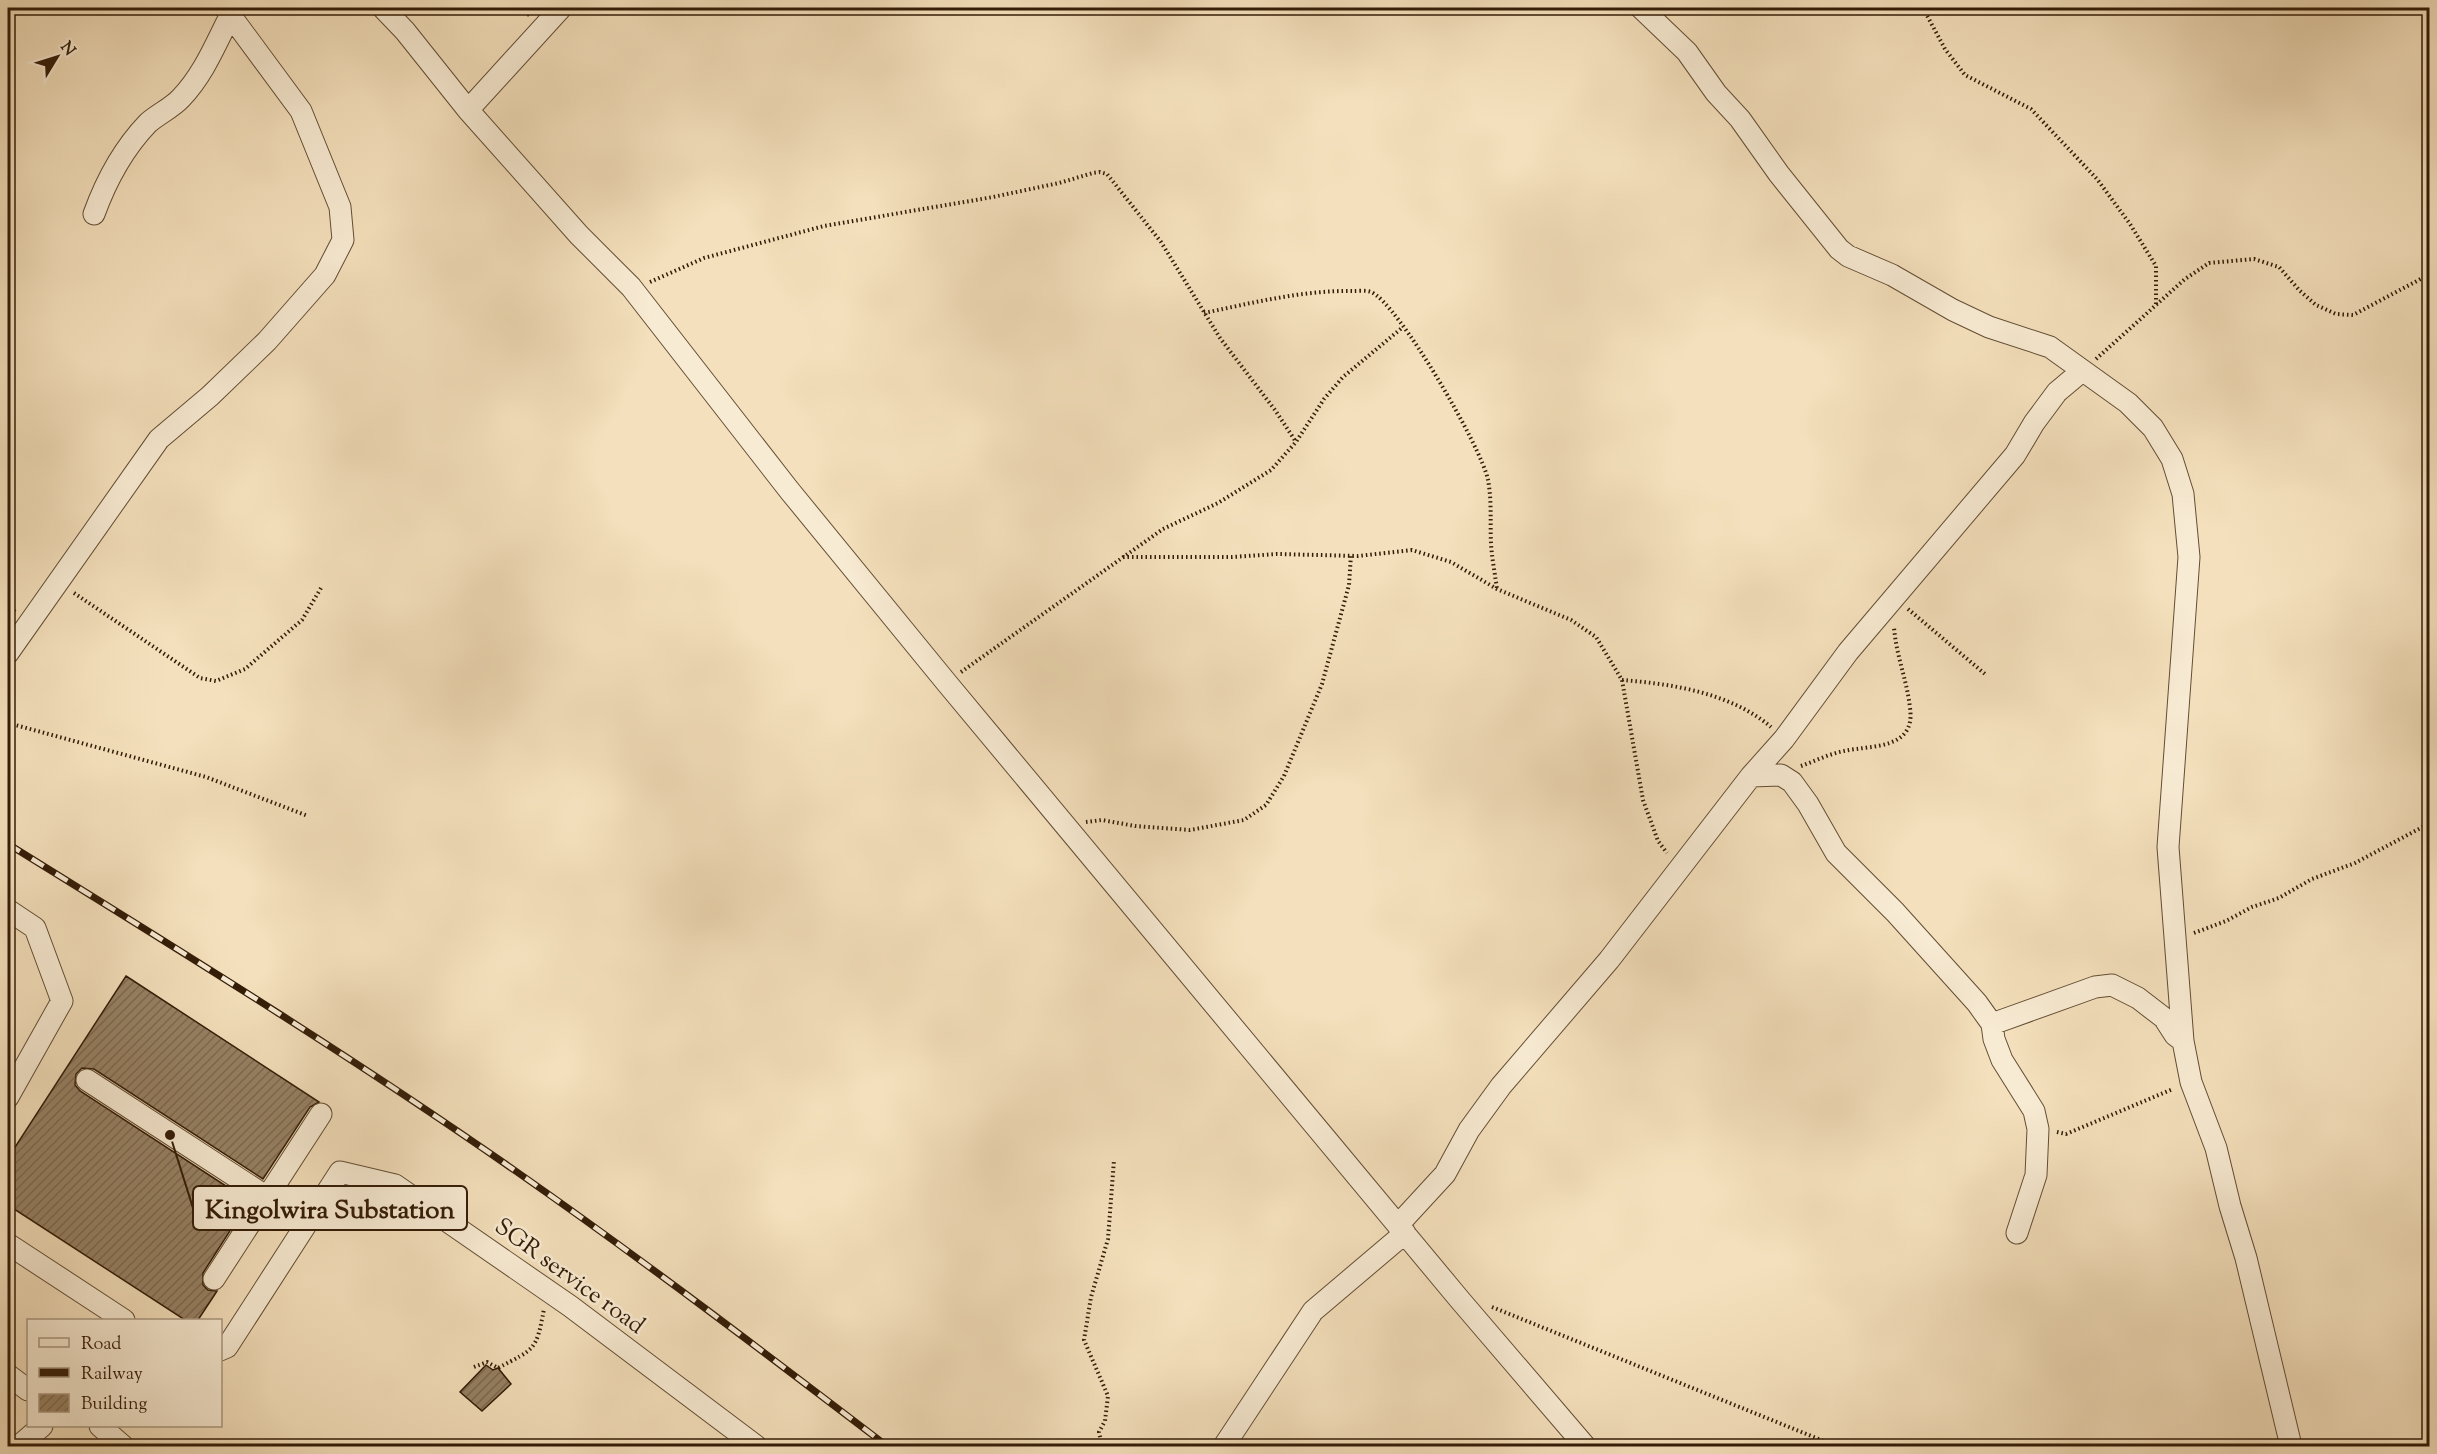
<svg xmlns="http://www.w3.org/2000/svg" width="2437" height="1454" font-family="'Sorts Mill Goudy',serif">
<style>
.building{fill:url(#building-hatch);stroke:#331c07;stroke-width:1.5}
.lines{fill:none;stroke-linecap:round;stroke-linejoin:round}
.minor-casing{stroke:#634d34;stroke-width:23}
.path{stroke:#331c07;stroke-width:4;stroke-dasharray:1.5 3;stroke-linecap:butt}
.minor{stroke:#f8ebd3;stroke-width:21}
.rail-casing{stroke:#331c07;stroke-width:7}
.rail{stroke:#f8ebd3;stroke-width:4.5;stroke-dasharray:14;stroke-linecap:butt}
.labels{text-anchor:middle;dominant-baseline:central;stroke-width:5;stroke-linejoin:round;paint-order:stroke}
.street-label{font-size:24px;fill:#331c07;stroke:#f8ebd3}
.leader{fill:none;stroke:#331c07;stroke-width:2}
.callout-dot{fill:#331c07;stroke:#f8ebd3;stroke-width:2}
.callout{fill:#f8ebd3;stroke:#331c07;stroke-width:2}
.callout-label{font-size:26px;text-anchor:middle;font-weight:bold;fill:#331c07}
</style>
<defs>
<pattern id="building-hatch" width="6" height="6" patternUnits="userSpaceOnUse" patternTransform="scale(1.5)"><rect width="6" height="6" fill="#978265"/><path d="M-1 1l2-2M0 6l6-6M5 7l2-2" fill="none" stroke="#7c6a51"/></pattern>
</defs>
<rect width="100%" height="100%" fill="#f4e0bc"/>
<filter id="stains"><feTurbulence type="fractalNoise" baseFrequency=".00333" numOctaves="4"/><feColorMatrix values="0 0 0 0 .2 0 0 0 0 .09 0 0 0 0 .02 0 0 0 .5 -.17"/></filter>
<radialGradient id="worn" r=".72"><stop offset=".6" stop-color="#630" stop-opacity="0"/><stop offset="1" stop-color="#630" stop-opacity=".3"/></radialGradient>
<path class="building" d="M 126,976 L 319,1102 L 310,1107 L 263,1179 L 94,1069 L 82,1068 L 76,1074 L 75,1085 L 80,1091 L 249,1201 L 203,1273 L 203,1285 L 208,1290 L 217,1291 L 198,1320 L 185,1320 L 8,1205 L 8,1158 Z
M 486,1365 L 493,1370 L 498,1368 L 511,1384 L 482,1411 L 460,1392 Z"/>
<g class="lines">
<g class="minor-casing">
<path id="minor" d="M 383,8 L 405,31 L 468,110 L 579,235 L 631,287 L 789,490 L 946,682 L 1460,1300 L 1585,1446
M 1641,8 L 1687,52 L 1716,93 L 1740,119 L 1779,174 L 1839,249 L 1848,256 L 1892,275 L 1953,310 L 1989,327 L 2050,347 L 2128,403 L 2153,428 L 2172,459 L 2183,494 L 2189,557 L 2168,847 L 2183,1041 L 2191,1082 L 2216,1148 L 2230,1206 L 2246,1258 L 2291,1446
M 468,110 L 561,8
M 94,214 C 106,181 123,149 148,123 C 158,114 172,108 181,98 C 204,74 216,43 231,14
M 8,653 L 159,439 L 210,396 L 267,341 L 325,275 L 343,240 L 340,207 L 301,111 L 225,8
M 1751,776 L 1781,775 L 1792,782 L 1808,804 L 1836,853 L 1895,912 L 1977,1003 L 1992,1024 L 1994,1039 L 2002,1060 L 2034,1111 L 2038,1129 L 2036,1175 L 2017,1233
M 8,910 L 35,928 L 62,1001 L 8,1097
M 1992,1024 L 2095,987 L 2112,985 L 2138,998 L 2164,1018 L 2175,1035 L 2183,1041
M 87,1080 L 307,1223
M 1398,1225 L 1445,1174 L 1469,1130 L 1501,1086 L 1609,960 L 1751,776 L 1784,739 L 1848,652 L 2015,455 L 2034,423 L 2057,392 L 2082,371
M 8,1244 L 124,1320
M 214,1279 L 321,1114
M 220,1350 L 227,1347 L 340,1172 L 395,1185 L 570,1306 L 756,1446
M 8,1375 L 28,1390
M 100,1426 L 123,1446
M 19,1446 L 42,1426
M 1224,1446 L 1313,1311 L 1405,1233"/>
</g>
<path class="path" d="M 516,8 L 531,16
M 1923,8 L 1945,49 L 1965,75 L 2031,109 L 2097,179 L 2130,224 L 2156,266 L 2156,306
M 650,282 L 704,258 L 824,226 L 993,197 L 1059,183 L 1093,173 L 1100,172 L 1107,174 L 1161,242 L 1220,338 L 1275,410 L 1296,442
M 1204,313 C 1252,303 1303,290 1353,291 C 1358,291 1366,290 1371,292 C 1398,303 1482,448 1488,480 C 1492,501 1490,522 1491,544 C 1492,559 1495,574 1497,589
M 2096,359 L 2185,279 L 2209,263 L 2254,259 L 2279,267 L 2300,291 L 2316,305 L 2336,314 L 2353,315 L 2430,274
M 1123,557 L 1232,557 L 1277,554 L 1358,556 L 1412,550 L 1451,562 L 1497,589 L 1571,620 L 1596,637 L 1622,680 L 1643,800 L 1658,841 L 1667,853
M 74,593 L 200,678 L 216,681 L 245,669 L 302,620 L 321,588
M 8,604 L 15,612
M 1908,609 L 1985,674
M 961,672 L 1163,529 L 1218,503 L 1271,470 L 1296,442 L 1324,399 L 1343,377 L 1403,327
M 1622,680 C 1673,684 1731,693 1771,727
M 8,723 L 206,777 L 308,816
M 1801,766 C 1815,761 1829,754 1844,751 C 1871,745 1916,750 1910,708 C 1907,680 1896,655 1894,627
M 1086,822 L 1102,820 L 1135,826 L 1190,830 L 1244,820 L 1266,805 L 1284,776 L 1322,684 L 1349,585 L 1351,555
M 2194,933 L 2226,921 L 2252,907 L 2279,898 L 2312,879 L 2355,863 L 2430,823
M 2057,1132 L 2066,1134 L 2173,1089
M 1492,1307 L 1836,1446
M 474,1367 L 487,1362 L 498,1368 C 535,1348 536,1352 544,1309
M 1102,1446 L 1099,1432 L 1105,1421 L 1108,1396 L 1084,1340 L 1091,1297 L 1108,1239 L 1114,1160"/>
<use href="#minor" class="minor"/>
<g class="rail-casing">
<path id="rail" d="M 8,844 C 179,950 351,1056 517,1172 C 643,1260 765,1353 887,1446"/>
</g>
<use href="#rail" class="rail"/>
</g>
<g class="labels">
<g class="street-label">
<text transform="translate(569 1277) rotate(36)">SGR service road</text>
</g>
</g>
<path class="leader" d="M170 1135L193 1208"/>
<circle class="callout-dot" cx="170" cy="1135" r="6"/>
<rect class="callout" x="193" y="1186" width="274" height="44" rx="6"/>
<g class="callout-label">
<text x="330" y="1218">Kingolwira Substation</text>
</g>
<rect width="2437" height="1454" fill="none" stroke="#f4e0bc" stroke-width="30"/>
<rect x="9" y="9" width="2419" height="1436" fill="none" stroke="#331c07" stroke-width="3"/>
<rect x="15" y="15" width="2407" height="1424" fill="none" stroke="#331c07" stroke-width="1.5"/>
<rect x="27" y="1319" width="195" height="108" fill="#f8ebd3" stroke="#a99881" stroke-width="1.5"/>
<rect x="39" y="1338" width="30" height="9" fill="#f8ebd3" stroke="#a99881" stroke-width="1.5"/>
<text x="81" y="1349" font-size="18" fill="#331c07">Road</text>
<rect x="39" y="1368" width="30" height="9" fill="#331c07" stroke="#a99881" stroke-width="1.5"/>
<text x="81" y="1379" font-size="18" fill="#331c07">Railway</text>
<rect x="39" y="1394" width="30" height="18" fill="url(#building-hatch)" stroke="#a99881" stroke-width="1.5"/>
<text x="81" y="1409" font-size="18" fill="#331c07">Building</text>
<g transform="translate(57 57) rotate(52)" stroke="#f8ebd3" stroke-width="4.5" paint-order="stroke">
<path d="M0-4.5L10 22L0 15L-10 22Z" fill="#331c07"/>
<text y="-9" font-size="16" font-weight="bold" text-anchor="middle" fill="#331c07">N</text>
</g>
<rect width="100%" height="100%" filter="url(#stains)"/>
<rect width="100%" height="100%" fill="url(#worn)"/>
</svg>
